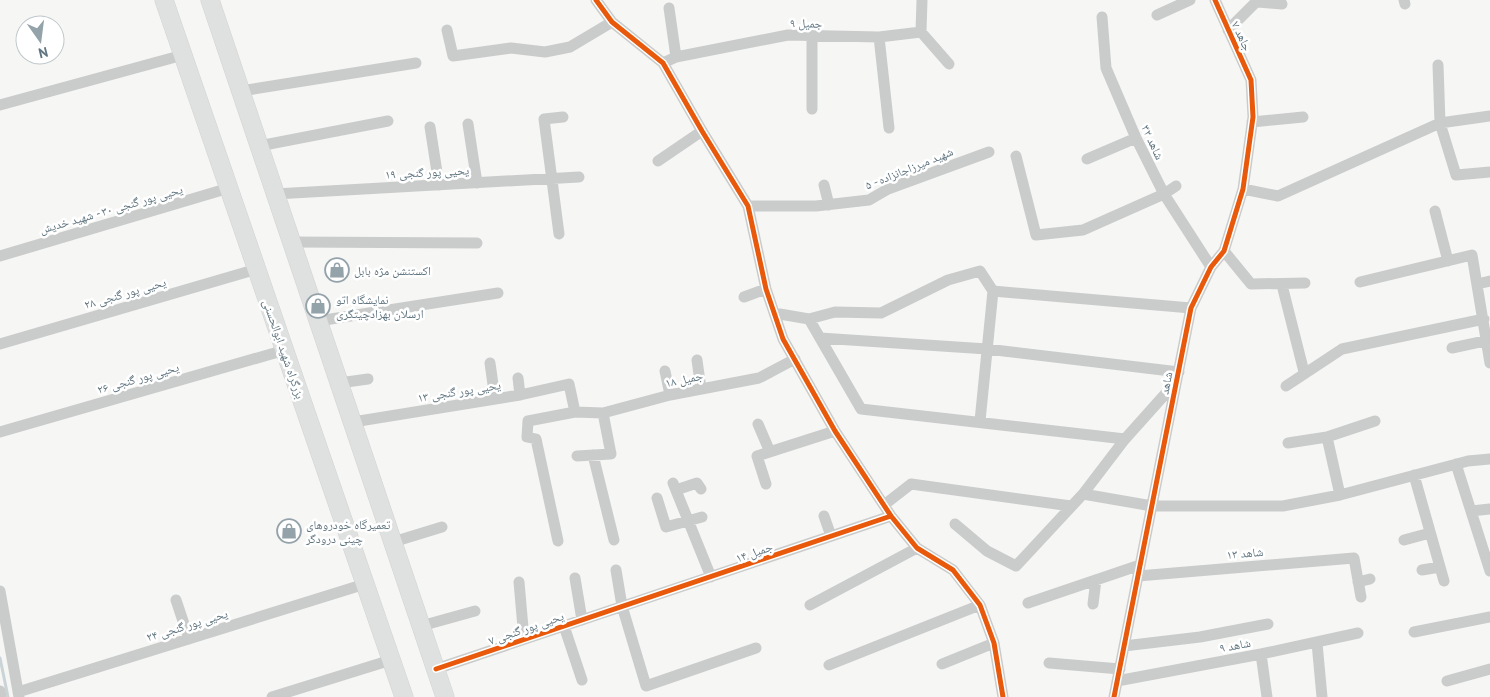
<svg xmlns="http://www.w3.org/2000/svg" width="1490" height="697" font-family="'PT Sans','Noto Naskh Arabic',sans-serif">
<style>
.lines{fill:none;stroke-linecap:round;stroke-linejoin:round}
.stream{stroke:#cad4d6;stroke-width:3}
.primary-casing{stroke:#d2d3d3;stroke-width:19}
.minor{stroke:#cacccc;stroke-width:11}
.primary{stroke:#dfe0e0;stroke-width:18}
.cycleway-casing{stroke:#fff;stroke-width:8}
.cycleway{stroke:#e8590c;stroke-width:5}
.labels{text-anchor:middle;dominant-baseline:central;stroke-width:5;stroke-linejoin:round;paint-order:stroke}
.street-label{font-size:12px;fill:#607580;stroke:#fff}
.poi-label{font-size:12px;fill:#607580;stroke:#fff;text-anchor:start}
</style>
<rect width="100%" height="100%" fill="#f6f6f4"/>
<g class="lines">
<path class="stream" d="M 0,658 L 8,697"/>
<g class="primary-casing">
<path id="primary" d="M 164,0 L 404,697
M 210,0 L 445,697"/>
</g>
<path class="minor" d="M 596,0 L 612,22 L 663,63 L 702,131 L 748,206 L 766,289 L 783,339 L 835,431 L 891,516 L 917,548 L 953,570 L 980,605 L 994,643 L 1003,697
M 1404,0 L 1405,4
M 1258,2 L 1282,4
M 669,8 L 676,57
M 1157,15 L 1190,0
M 1102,17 L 1106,68 L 1136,138 L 1164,194 L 1211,267
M 447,30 L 453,56 L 511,48 L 545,52 L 570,47 L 612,22
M 1228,30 L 1258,0
M 921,32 L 949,64
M 921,32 L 922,0
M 812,37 L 812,109
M 879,37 L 889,128
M 663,63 L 676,57 L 788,35 L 879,37 L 921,32
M 1438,65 L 1440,123 L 1456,175 L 1490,172
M 241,91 L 416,63
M 0,105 L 183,55
M 1252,122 L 1303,117
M 468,124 L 477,183
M 430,127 L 439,185
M 259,146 L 388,121
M 1016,156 L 1036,235 L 1083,230 L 1164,194 L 1176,186
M 1087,159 L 1136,138
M 658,161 L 702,131
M 824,185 L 829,205
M 1243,189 L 1278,196 L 1440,123 L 1490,116
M 275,194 L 579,177
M 748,206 L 816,206 L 869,200 L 888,189 L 989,152
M 1435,211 L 1448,261
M 559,234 L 544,119 L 563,117
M 292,242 L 477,243
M 1224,251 L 1251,284 L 1305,283
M 0,256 L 229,188
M 1360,282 L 1472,255 L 1490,363
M 1477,284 L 1490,281
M 1282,285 L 1304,372
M 993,291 L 1191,308
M 744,297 L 766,289
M 774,313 L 809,319 L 835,312 L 881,313 L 948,280 L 980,271 L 993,291 L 980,421
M 809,319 L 861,409 L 1125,439
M 318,321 L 498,293
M 820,338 L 987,349 L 1179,372
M 0,344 L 257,269
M 1452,348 L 1490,340
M 697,360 L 701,389
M 490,363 L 495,399
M 665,371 L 670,395
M 518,378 L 520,395
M 339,383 L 368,379
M 1286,386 L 1342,349 L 1484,319
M 353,422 L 520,395 L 569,384 L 575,412
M 758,424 L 770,452
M 0,432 L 285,350
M 1327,437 L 1340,495
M 1288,443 L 1327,437 L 1375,421
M 593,455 L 614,540
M 577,456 L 611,454 L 603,413
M 1456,464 L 1490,571
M 1414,475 L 1444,581
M 673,483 L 711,577
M 766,484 L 757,456 L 835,431
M 676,490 L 697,483 L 701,489
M 1083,494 L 1152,506 L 1283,506 L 1340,495 L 1468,461 L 1490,459
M 657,498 L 666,527 L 702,517
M 884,505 L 911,484 L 1071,506
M 1471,511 L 1490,509
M 824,516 L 831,536
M 955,524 L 987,551 L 1016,566 L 1083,494 L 1125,439 L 1176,382
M 1404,540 L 1430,533
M 558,541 L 536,439 L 527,437 L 528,421 L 575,412 L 603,413 L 670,395 L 759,378 L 795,359
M 393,542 L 442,527
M 616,570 L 622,606 L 646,686 L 756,648
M 1422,570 L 1440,567
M 1138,576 L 1354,558 L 1361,597
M 575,578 L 582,620
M 519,582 L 524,639
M 1358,582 L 1370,579
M 0,591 L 19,697
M 176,600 L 189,639
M 1028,603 L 1140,565
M 1093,604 L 1096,580
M 810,605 L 917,548
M 421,626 L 475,611
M 564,626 L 582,680
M 1414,632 L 1490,617
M 1317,643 L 1322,697
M 1124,646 L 1200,637 L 1268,624
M 1261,654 L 1267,697
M 1049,663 L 1120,669
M 942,664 L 994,643
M 829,665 L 980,605
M 436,669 L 891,516
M 1117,681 L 1261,654 L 1358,633
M 1447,681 L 1490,669
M 0,691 L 1,697
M 18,692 L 365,584
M 272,697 L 391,660
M 1114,697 L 1191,308 L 1211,267 L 1224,251 L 1243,189 L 1253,117 L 1251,80 L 1215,0"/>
<use href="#primary" class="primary"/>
<g class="cycleway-casing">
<path id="cycleway" d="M 596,0 L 612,22 L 663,63 L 702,131 L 748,206 L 766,289 L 783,339 L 835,431 L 891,516 L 917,548 L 953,570 L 980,605 L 994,643 L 1003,697
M 436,669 L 891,516
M 1114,697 L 1191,308 L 1211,267 L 1224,251 L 1243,189 L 1253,117 L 1251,80 L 1215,0"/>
</g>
<use href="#cycleway" class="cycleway"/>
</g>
<defs>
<g id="shop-ring" transform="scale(1.25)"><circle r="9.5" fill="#fff" stroke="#94a2a9" stroke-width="1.5"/><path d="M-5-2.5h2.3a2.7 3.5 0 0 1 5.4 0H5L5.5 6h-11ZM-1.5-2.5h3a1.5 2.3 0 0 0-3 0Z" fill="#94a2a9"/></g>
</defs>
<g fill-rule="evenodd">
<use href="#shop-ring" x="337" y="270"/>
<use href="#shop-ring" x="318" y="306"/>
<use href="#shop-ring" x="289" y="531"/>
</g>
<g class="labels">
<g class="street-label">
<text transform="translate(806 23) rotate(1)">جمیل ۹</text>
<text transform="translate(1242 36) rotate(65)">جاهد ۷</text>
<text transform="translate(1153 142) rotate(65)">شاهد ۳۲</text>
<text transform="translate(909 168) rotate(-22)">شهید میرزاجانزاده - ۵</text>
<text transform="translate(427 172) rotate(-3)">یحیی پور گنجی ۱۹</text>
<text transform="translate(111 209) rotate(-16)">یحیی پور گنجی ۳۰ - شهید خدیش</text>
<text transform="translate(125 293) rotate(-16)">یحیی پور گنجی ۲۸</text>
<text transform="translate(284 349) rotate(71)">بزرگراه شهید ابوالحسنی</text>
<text transform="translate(138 378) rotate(-16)">یحیی پور گنجی ۲۶</text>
<text transform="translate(684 379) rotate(-12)">جمیل ۱۸</text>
<text transform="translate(1166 383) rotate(-79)">شاهد</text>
<text transform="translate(459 391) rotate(-9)">یحیی پور گنجی ۱۳</text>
<text transform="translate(754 552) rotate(-19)">جمیل ۱۴</text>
<text transform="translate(1245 553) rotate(-5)">شاهد ۱۳</text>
<text transform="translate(187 625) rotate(-17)">یحیی پور گنجی ۲۴</text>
<text transform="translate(526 628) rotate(-19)">یحیی پور گنجی ۷</text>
<text transform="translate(1235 645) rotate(-10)">شاهد ۹</text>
</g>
<g class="poi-label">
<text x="354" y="270">اکستنشن مژه بابل</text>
<text x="336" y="299">نمایشگاه اتو<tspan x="336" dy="14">ارسلان بهزادچیتگری</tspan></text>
<text x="306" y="524">تعمیرگاه خودروهای<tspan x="306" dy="14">چینی درودگر</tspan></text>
</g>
</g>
<g transform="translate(40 40) rotate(166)"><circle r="24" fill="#ffffff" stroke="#bfc8cc"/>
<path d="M0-4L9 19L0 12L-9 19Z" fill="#94a2a9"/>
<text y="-8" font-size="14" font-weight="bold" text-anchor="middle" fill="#607580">N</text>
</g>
</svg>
